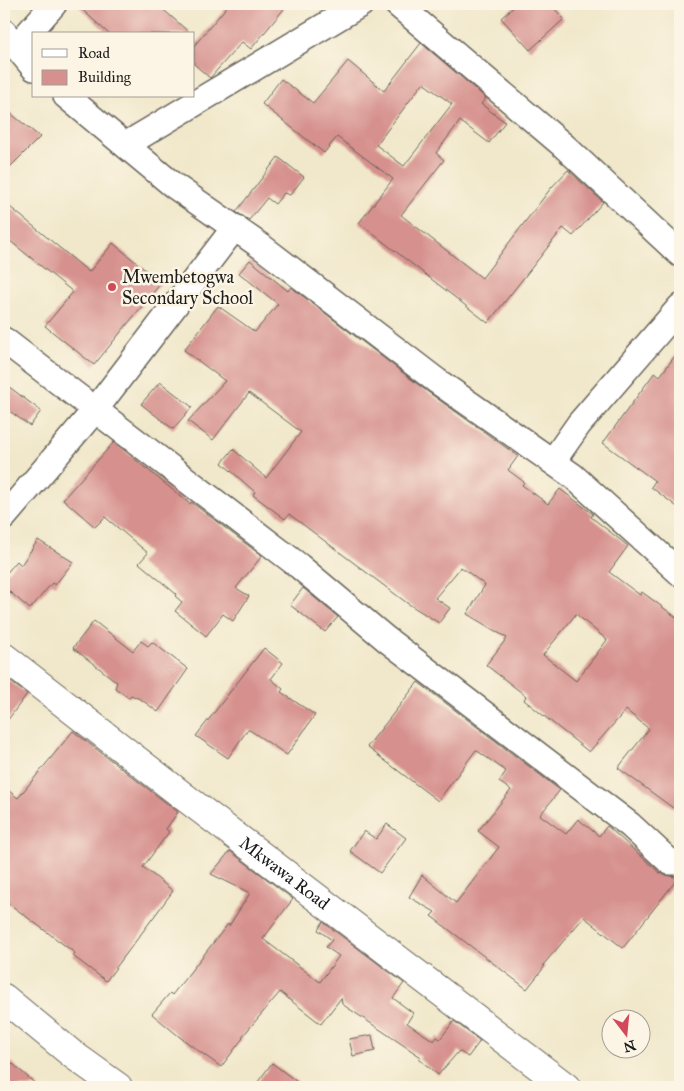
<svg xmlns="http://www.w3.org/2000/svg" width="684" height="1091" font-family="'IM FELL Great Primer',serif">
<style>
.building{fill:#d6908d;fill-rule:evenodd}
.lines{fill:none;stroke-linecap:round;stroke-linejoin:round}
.minor-casing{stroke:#676359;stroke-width:28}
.tertiary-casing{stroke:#676359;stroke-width:30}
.secondary-casing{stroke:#676359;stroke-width:30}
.minor{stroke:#fff;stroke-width:25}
.tertiary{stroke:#fff;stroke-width:28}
.secondary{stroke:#fff;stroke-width:28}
.poi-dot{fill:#d1495b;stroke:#fcf5e5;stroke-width:2}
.labels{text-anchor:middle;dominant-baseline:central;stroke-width:5;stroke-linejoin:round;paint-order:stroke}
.poi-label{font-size:18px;fill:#1c1c1c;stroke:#fcf5e5;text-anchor:start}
.street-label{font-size:18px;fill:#1c1c1c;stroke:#fcf5e5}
</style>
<rect width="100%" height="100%" fill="#fcf5e5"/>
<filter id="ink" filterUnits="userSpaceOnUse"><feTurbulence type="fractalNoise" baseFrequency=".02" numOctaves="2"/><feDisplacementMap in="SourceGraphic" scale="10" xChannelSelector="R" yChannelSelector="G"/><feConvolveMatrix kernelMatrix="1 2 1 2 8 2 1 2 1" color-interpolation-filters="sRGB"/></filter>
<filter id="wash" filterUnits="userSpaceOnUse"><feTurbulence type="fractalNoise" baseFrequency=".0096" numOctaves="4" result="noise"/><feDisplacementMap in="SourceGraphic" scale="20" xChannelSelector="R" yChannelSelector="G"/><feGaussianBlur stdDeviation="1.12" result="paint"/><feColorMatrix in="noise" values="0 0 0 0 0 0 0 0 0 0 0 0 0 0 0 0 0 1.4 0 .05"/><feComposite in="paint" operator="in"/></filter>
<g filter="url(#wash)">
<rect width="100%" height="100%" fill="#f1e8cb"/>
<g id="blocks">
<path class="building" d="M 76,4 L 157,4 L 191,34 L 109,34 Z
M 229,4 L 288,4 L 251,49 L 242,42 L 210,78 L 194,64 L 194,46 Z
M 517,4 L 550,4 L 564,19 L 530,50 L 501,18 Z
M 421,43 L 486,98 L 481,104 L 505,122 L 489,143 L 460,121 L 436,153 L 444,160 L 401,215 L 482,278 L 551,188 L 568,170 L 603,202 L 573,236 L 563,228 L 488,323 L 359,223 L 393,179 L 337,137 L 324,153 L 262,104 L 281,79 L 313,103 L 348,61 L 384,91 ZM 423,83 L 452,104 L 404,166 L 376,145 Z
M 4,108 L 40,137 L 4,173 Z
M 278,157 L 304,177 L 290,195 L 284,193 L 275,204 L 267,198 L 249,220 L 236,212 Z
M 4,202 L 89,272 L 113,243 L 161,283 L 94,365 L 45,326 L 73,292 L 4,236 Z
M 250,260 L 288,291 L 291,287 L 428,392 L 518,456 L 508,470 L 524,482 L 522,485 L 548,504 L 560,489 L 593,514 L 591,517 L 628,546 L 609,572 L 640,595 L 642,592 L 680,620 L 680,813 L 618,768 L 649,729 L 626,710 L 589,752 L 524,700 L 526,696 L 486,665 L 507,638 L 467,614 L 485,585 L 461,567 L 435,598 L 450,608 L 439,623 L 407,603 L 289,514 L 285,519 L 253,495 L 255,492 L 222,463 L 233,449 L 266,478 L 301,432 L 249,393 L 213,440 L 188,421 L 225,381 L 184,350 L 218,306 L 255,332 L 278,304 L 239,273 ZM 576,614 L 607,640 L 576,681 L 543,655 Z
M 680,349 L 680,509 L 651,487 L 655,481 L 603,443 L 655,372 L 660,376 Z
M 160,382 L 192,407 L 173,429 L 141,404 Z
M 4,383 L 41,411 L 30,426 L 4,407 Z
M 114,442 L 190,504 L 191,502 L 262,556 L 236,588 L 249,596 L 233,621 L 223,614 L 206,636 L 175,611 L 182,602 L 175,596 L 176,594 L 139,563 L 148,553 L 105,517 L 95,527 L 63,499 Z
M 38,540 L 73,562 L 55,585 L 52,583 L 30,609 L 4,587 L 4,576 L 17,561 L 21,565 Z
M 303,588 L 338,617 L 325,632 L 290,605 Z
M 94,621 L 133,651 L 141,641 L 148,646 L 152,642 L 188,669 L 158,712 L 142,700 L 131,695 L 129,698 L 115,688 L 117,682 L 73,648 Z
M 264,648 L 283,663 L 271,679 L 283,689 L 281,692 L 315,715 L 287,755 L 248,729 L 228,758 L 196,736 Z
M 4,677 L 27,694 L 4,725 Z
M 418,682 L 560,790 L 540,815 L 566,834 L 578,819 L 599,836 L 607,826 L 660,873 L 678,878 L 623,948 L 584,917 L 543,965 L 545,966 L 527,989 L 431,916 L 435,912 L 409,897 L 422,875 L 456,903 L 499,847 L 478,831 L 511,790 L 499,782 L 506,771 L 476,750 L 438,801 L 367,747 Z
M 73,731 L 178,812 L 166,829 L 169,832 L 143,867 L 173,891 L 106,981 L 73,956 L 75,953 L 4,900 L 4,787 L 18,798 Z
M 387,824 L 406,838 L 380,873 L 350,851 L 364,831 L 376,839 Z
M 230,851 L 293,899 L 263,939 L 320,982 L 339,956 L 326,947 L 332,940 L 318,930 L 323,922 L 404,983 L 393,998 L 413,1013 L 407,1023 L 434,1041 L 437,1037 L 440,1039 L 454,1021 L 480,1041 L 468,1057 L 459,1051 L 438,1075 L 419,1059 L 421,1057 L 342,1004 L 341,998 L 321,1024 L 280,992 L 242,1037 L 243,1038 L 221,1067 L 181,1038 L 152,1014 L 170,993 L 172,995 L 228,924 L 229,926 L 250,893 L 211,874 Z
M 372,1035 L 375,1051 L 353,1056 L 349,1039 Z
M 4,1056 L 39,1087 L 4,1087 Z
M 272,1063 L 304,1087 L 254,1087 Z"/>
</g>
</g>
<g filter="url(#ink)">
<use href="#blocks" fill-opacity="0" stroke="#676359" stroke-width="1"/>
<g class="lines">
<g class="minor-casing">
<path id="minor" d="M 397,4 L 564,146 L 680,254
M 4,32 L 34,68
M 16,47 L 54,4
M 66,96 L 173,185 L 262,247 L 437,381 L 573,476 L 680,573
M 127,144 L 361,4
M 4,340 L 299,566 L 386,639 L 630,825 L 670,862 L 680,862
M 553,461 L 579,424 L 680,307
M 4,517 L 95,410 L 235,227"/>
</g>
<g class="tertiary-casing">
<g id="tertiary">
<path id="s1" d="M 4,657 L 187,799 L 566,1087"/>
</g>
</g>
<g class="secondary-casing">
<path id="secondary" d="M 4,998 L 72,1054 L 118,1087"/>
</g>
<use href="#minor" class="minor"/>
<use href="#tertiary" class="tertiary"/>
<use href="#secondary" class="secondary"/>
</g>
</g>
<circle class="poi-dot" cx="112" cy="287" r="5"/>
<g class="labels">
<g class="poi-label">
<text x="122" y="277">Mwembetogwa<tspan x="122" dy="21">Secondary School</tspan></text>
</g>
<g class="street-label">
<text stroke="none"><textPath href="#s1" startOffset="354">Mkwawa Road</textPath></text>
</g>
</g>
<rect width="684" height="1091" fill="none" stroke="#fcf5e5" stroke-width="20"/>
<rect x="32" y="32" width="162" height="65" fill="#fcf5e5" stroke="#a29e95"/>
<rect x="42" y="49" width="25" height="8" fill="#ffffff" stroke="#a29e95"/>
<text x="78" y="58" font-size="15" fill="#1c1c1c">Road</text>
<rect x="42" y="70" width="25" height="15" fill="#d6908d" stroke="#a29e95"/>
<text x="78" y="82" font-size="15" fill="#1c1c1c">Building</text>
<g transform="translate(626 1034) rotate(164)"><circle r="24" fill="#fcf5e5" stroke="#a29e95"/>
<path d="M0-4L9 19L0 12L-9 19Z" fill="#d1495b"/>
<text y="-8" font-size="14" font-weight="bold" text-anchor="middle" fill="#1c1c1c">N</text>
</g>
</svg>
